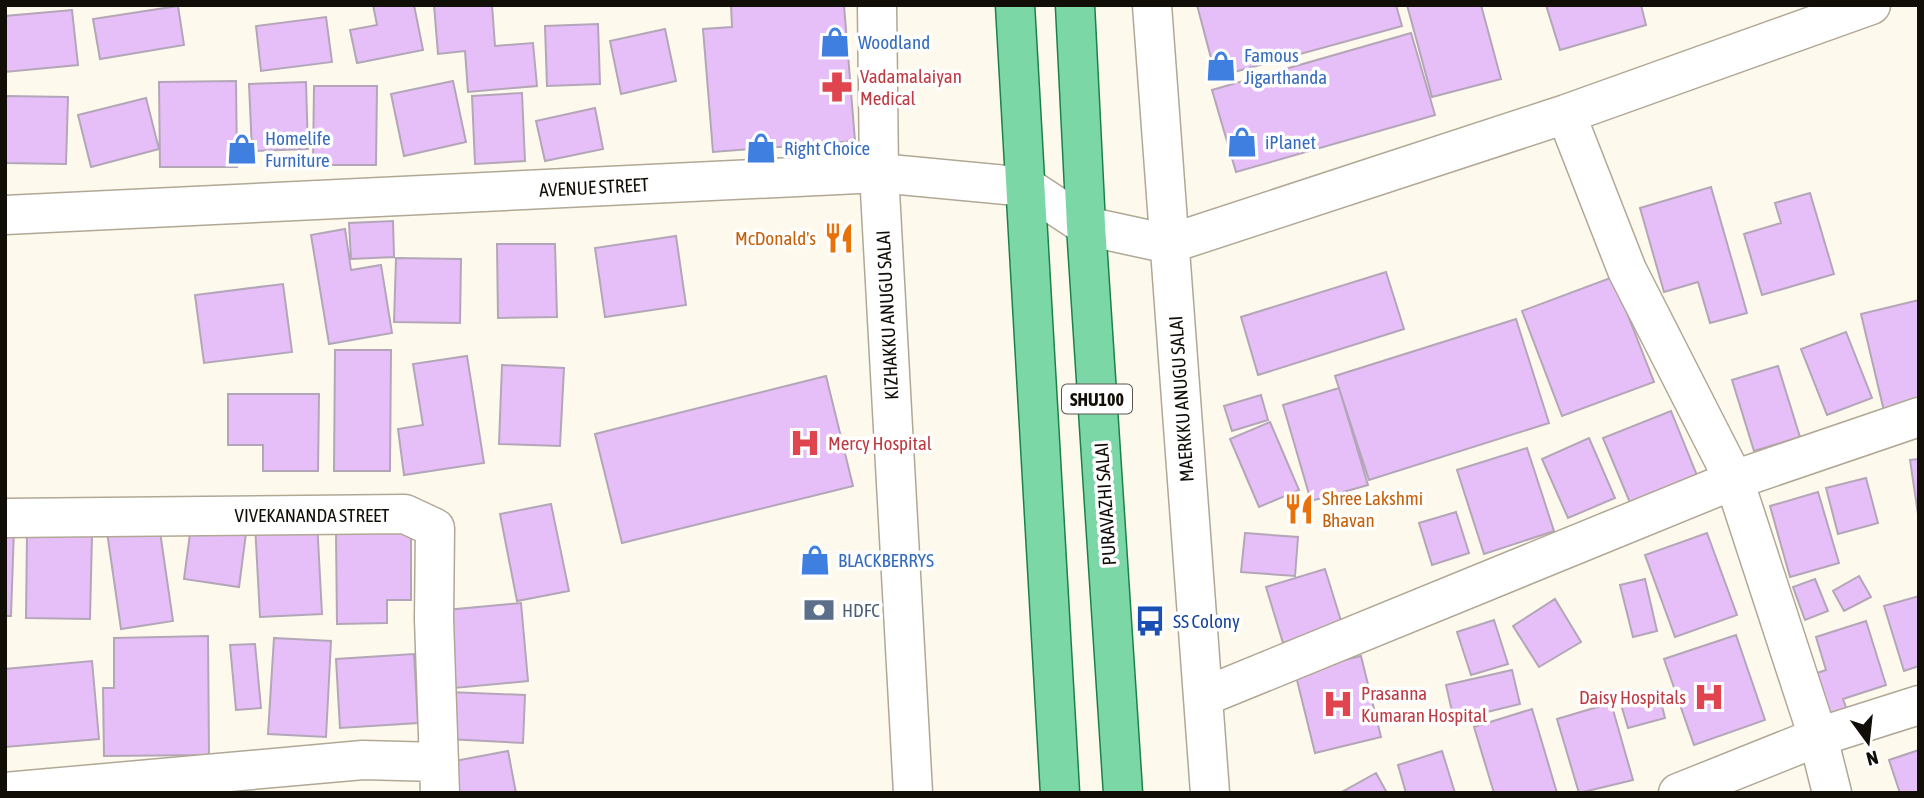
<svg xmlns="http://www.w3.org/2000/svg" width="1924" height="798" font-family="'Asap Condensed',sans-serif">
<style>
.building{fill:#e7bff8;stroke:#b3a6b8;stroke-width:2}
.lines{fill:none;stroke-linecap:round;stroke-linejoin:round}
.minor-casing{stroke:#b0a895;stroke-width:41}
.major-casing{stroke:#1e8049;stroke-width:41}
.minor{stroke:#fff;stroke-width:38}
.major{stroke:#7cd7a7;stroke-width:38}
.labels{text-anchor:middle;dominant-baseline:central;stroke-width:7;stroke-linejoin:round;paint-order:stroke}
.shield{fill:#fff;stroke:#585651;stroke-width:2}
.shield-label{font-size:18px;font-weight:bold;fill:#110e07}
.shop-label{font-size:19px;fill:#366cbe;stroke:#fff;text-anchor:start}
.health-label{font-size:19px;fill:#be3a42;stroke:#fff;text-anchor:start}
.street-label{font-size:19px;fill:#110e07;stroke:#fff}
.food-label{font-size:19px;fill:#c56008;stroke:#fff;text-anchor:end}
.service-label{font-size:19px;fill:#4e5e75;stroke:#fff;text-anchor:start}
.transit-label{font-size:19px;fill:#164399;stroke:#fff;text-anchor:start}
</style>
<rect width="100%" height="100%" fill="#fef9ed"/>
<path class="building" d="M 373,5 L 414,5 L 423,50 L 357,63 L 350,30 L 377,25 Z
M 434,5 L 492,5 L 495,46 L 533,43 L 537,86 L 468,92 L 465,51 L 438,54 Z
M 731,5 L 844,5 L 855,141 L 713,152 L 703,29 L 732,27 Z
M 1197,5 L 1396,5 L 1402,26 L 1216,77 Z
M 1407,5 L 1481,5 L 1501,79 L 1432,97 Z
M 1546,5 L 1641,5 L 1646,25 L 1560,50 Z
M 178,6 L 184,45 L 100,59 L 93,19 Z
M 72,10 L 78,65 L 5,72 L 5,16 Z
M 326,17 L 332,62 L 261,71 L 256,26 Z
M 598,24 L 600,84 L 547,86 L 545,26 Z
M 665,29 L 676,81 L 621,94 L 610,41 Z
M 1411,33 L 1435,115 L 1236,172 L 1212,90 Z
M 236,81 L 237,167 L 160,167 L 159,82 Z
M 453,81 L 466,142 L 404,156 L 391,94 Z
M 306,82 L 308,149 L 252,151 L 249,84 Z
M 314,86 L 377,86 L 376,165 L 313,165 Z
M 522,93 L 525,161 L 475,164 L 472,96 Z
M 5,96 L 68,97 L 66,164 L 5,163 Z
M 146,98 L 159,149 L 91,167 L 78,115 Z
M 595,108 L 603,149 L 545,161 L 536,121 Z
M 1711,187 L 1747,313 L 1710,323 L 1698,282 L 1664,292 L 1640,208 Z
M 1810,193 L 1834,274 L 1762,295 L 1744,234 L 1781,223 L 1775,203 Z
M 393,221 L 394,257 L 351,259 L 349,223 Z
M 345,229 L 351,270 L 381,265 L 392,333 L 329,344 L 311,235 Z
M 676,236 L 686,305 L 605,317 L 595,248 Z
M 497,244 L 555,244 L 557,317 L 498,318 Z
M 396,258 L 461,259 L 460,323 L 394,322 Z
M 1386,272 L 1404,329 L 1258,375 L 1241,317 Z
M 1613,277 L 1654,382 L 1562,416 L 1522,311 Z
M 283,284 L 292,352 L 204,363 L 195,295 Z
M 1919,300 L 1919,403 L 1884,411 L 1861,314 Z
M 1516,319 L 1549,423 L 1369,480 L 1335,376 Z
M 1846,332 L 1872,398 L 1827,415 L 1801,349 Z
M 335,350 L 391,350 L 390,471 L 334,471 Z
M 467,356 L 484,463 L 404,475 L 398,429 L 423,425 L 413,364 Z
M 502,365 L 564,368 L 560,446 L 499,444 Z
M 1778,366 L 1800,437 L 1754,451 L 1732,380 Z
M 826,376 L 853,486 L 622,543 L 595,434 Z
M 1339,388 L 1368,485 L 1311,501 L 1283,405 Z
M 228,394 L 319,394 L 318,471 L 263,471 L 263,445 L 228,445 Z
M 1261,395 L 1268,420 L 1232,431 L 1224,406 Z
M 1671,411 L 1698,478 L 1631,505 L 1603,438 Z
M 1270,422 L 1299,490 L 1259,507 L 1230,439 Z
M 1589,438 L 1615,498 L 1568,518 L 1542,459 Z
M 1527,448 L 1554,531 L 1484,554 L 1457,470 Z
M 1919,459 L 1919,514 L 1918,514 L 1910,460 Z
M 1866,478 L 1878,523 L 1838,534 L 1826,488 Z
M 1818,492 L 1839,563 L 1790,577 L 1770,506 Z
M 551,504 L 569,591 L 517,601 L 500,514 Z
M 1456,512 L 1469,553 L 1432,565 L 1419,523 Z
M 317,521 L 322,614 L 260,617 L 255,524 Z
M 159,525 L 173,621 L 121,629 L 107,532 Z
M 191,526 L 246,533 L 239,587 L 184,579 Z
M 5,528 L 14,528 L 11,616 L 5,616 Z
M 411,531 L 411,600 L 387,600 L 387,623 L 337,624 L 336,532 Z
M 1245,533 L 1298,537 L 1295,576 L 1241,572 Z
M 1707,533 L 1737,615 L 1675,637 L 1645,555 Z
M 27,534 L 92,535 L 90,619 L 26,618 Z
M 1325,569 L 1342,624 L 1283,643 L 1266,587 Z
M 1859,576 L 1871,597 L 1844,611 L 1833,591 Z
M 1645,579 L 1657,631 L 1633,637 L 1620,585 Z
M 1815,579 L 1828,611 L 1805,620 L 1793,587 Z
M 1919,596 L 1919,666 L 1904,671 L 1884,606 Z
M 1555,599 L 1581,642 L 1539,667 L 1513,626 Z
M 521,603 L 528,681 L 454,688 L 446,610 Z
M 1494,620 L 1508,664 L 1471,675 L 1457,632 Z
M 1866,621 L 1886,685 L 1843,699 L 1850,718 L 1821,727 L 1805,677 L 1826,670 L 1816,637 Z
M 1736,635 L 1765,720 L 1694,745 L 1664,659 Z
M 208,636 L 209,755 L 104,756 L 103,688 L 114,688 L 114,638 Z
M 274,638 L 331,641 L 326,737 L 268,734 Z
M 255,644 L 261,708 L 236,710 L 230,645 Z
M 414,654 L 418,723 L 340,728 L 336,659 Z
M 1361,656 L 1381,737 L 1315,753 L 1295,672 Z
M 92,661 L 99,739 L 5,747 L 5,669 Z
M 1512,670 L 1520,704 L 1454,720 L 1446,685 Z
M 1658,690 L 1665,718 L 1628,728 L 1620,701 Z
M 448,692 L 525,695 L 523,743 L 447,739 Z
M 1611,703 L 1633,780 L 1579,793 L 1557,719 Z
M 1532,709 L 1557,793 L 1494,793 L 1474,727 Z
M 1919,750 L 1919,793 L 1900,793 L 1889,760 Z
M 508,751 L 516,793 L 450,793 L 444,763 Z
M 1442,751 L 1455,793 L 1406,793 L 1398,765 Z
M 1376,773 L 1387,793 L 1340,793 Z"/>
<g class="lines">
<g class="minor-casing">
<path id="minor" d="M 877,5 L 879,173 L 913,793
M 1152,5 L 1210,793
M 1566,114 L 1627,270 L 1734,480 L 1818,737 L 1832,793
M 5,215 L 879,173 L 1027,187 L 1086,226 L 1169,244 L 1566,114 L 1871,5
M 5,518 L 405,514 L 435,528 L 434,619 L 440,793
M 1203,697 L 1734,480 L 1919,417
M 5,792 L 363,760 L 437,762
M 1678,793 L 1818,737 L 1919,705"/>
</g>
<g class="major-casing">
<path id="major" d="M 1015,5 L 1060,793
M 1075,5 L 1086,226 L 1123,793"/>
</g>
<use href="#minor" class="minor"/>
<use href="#major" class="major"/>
</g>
<defs>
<g id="shop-bare" transform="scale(2.415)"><path d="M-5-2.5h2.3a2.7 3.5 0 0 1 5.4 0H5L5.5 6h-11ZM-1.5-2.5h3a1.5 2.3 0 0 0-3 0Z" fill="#3f7fe0" stroke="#fff" stroke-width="2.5" paint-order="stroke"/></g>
<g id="pharmacy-bare" transform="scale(2.415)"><path d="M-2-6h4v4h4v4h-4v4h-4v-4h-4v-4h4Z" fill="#e0444e" stroke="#fff" stroke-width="2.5" paint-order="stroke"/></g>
<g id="restaurant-bare" transform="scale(2.415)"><path d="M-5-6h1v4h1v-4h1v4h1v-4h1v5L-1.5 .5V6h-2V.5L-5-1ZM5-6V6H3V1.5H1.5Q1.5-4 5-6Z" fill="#e8710a" stroke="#fff" stroke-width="2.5" paint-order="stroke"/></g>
<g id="hospital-bare" transform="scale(2.415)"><path d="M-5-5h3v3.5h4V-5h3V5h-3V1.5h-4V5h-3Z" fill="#e0444e" stroke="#fff" stroke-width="2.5" paint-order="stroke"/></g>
<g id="bank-bare" transform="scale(2.415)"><path d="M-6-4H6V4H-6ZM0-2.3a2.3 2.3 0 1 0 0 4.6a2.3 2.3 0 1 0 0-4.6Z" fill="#5c6f8a" stroke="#fff" stroke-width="2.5" paint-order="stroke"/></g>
<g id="bus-bare" transform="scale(2.415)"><path d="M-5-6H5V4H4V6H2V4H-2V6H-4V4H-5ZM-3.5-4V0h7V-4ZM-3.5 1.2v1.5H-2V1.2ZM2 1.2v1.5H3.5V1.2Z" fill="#1a4fb4" stroke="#fff" stroke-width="2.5" paint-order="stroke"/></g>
</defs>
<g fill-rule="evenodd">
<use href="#shop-bare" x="835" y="42"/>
<use href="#shop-bare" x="1221" y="66"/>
<use href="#pharmacy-bare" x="837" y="87"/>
<use href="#shop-bare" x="1242" y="142"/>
<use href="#shop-bare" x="761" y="148"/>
<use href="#shop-bare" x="242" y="149"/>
<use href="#restaurant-bare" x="839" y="238"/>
<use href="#hospital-bare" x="805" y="443"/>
<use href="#restaurant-bare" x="1299" y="509"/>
<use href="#shop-bare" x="815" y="560"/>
<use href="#bank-bare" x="819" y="610"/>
<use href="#bus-bare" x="1150" y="621"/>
<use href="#hospital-bare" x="1709" y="697"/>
<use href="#hospital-bare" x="1338" y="704"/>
</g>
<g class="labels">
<rect class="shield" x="1062" y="384.5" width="70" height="29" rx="5"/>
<g class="shield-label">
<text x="1097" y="399">SHU100</text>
</g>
<g class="shop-label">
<text x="858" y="42">Woodland</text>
<text x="1244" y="55">Famous<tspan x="1244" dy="22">Jigarthanda</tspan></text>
<text x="265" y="138">Homelife<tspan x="265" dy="22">Furniture</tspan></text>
<text x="1265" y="142">iPlanet</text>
<text x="784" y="148">Right Choice</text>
<text x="838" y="560">BLACKBERRYS</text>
</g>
<g class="health-label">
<text x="860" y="76">Vadamalaiyan<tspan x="860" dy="22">Medical</tspan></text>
<text x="828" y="443">Mercy Hospital</text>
<text x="1361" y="693">Prasanna<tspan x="1361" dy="22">Kumaran Hospital</tspan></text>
<text x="1686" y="697" text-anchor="end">Daisy Hospitals</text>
</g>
<g class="street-label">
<text transform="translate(594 187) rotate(-3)">AVENUE STREET</text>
<text transform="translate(887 315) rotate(-93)">KIZHAKKU ANUGU SALAI</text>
<text transform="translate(1181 399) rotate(-94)">MAERKKU ANUGU SALAI</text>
<text transform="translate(1105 504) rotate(-94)">PURAVAZHI SALAI</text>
<text x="312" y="515">VIVEKANANDA STREET</text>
</g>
<g class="food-label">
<text x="816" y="238">McDonald's</text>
<text x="1322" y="498" text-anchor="start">Shree Lakshmi<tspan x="1322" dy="22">Bhavan</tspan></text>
</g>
<g class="service-label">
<text x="842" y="610">HDFC</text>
</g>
<g class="transit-label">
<text x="1173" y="621">SS Colony</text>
</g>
</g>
<rect width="1924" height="798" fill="none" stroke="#110e07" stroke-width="14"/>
<g transform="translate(1868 742) rotate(165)" stroke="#ffffff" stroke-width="5" paint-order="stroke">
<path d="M0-5L12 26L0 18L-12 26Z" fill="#110e07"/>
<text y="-10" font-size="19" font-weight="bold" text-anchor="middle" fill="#110e07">N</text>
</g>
</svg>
